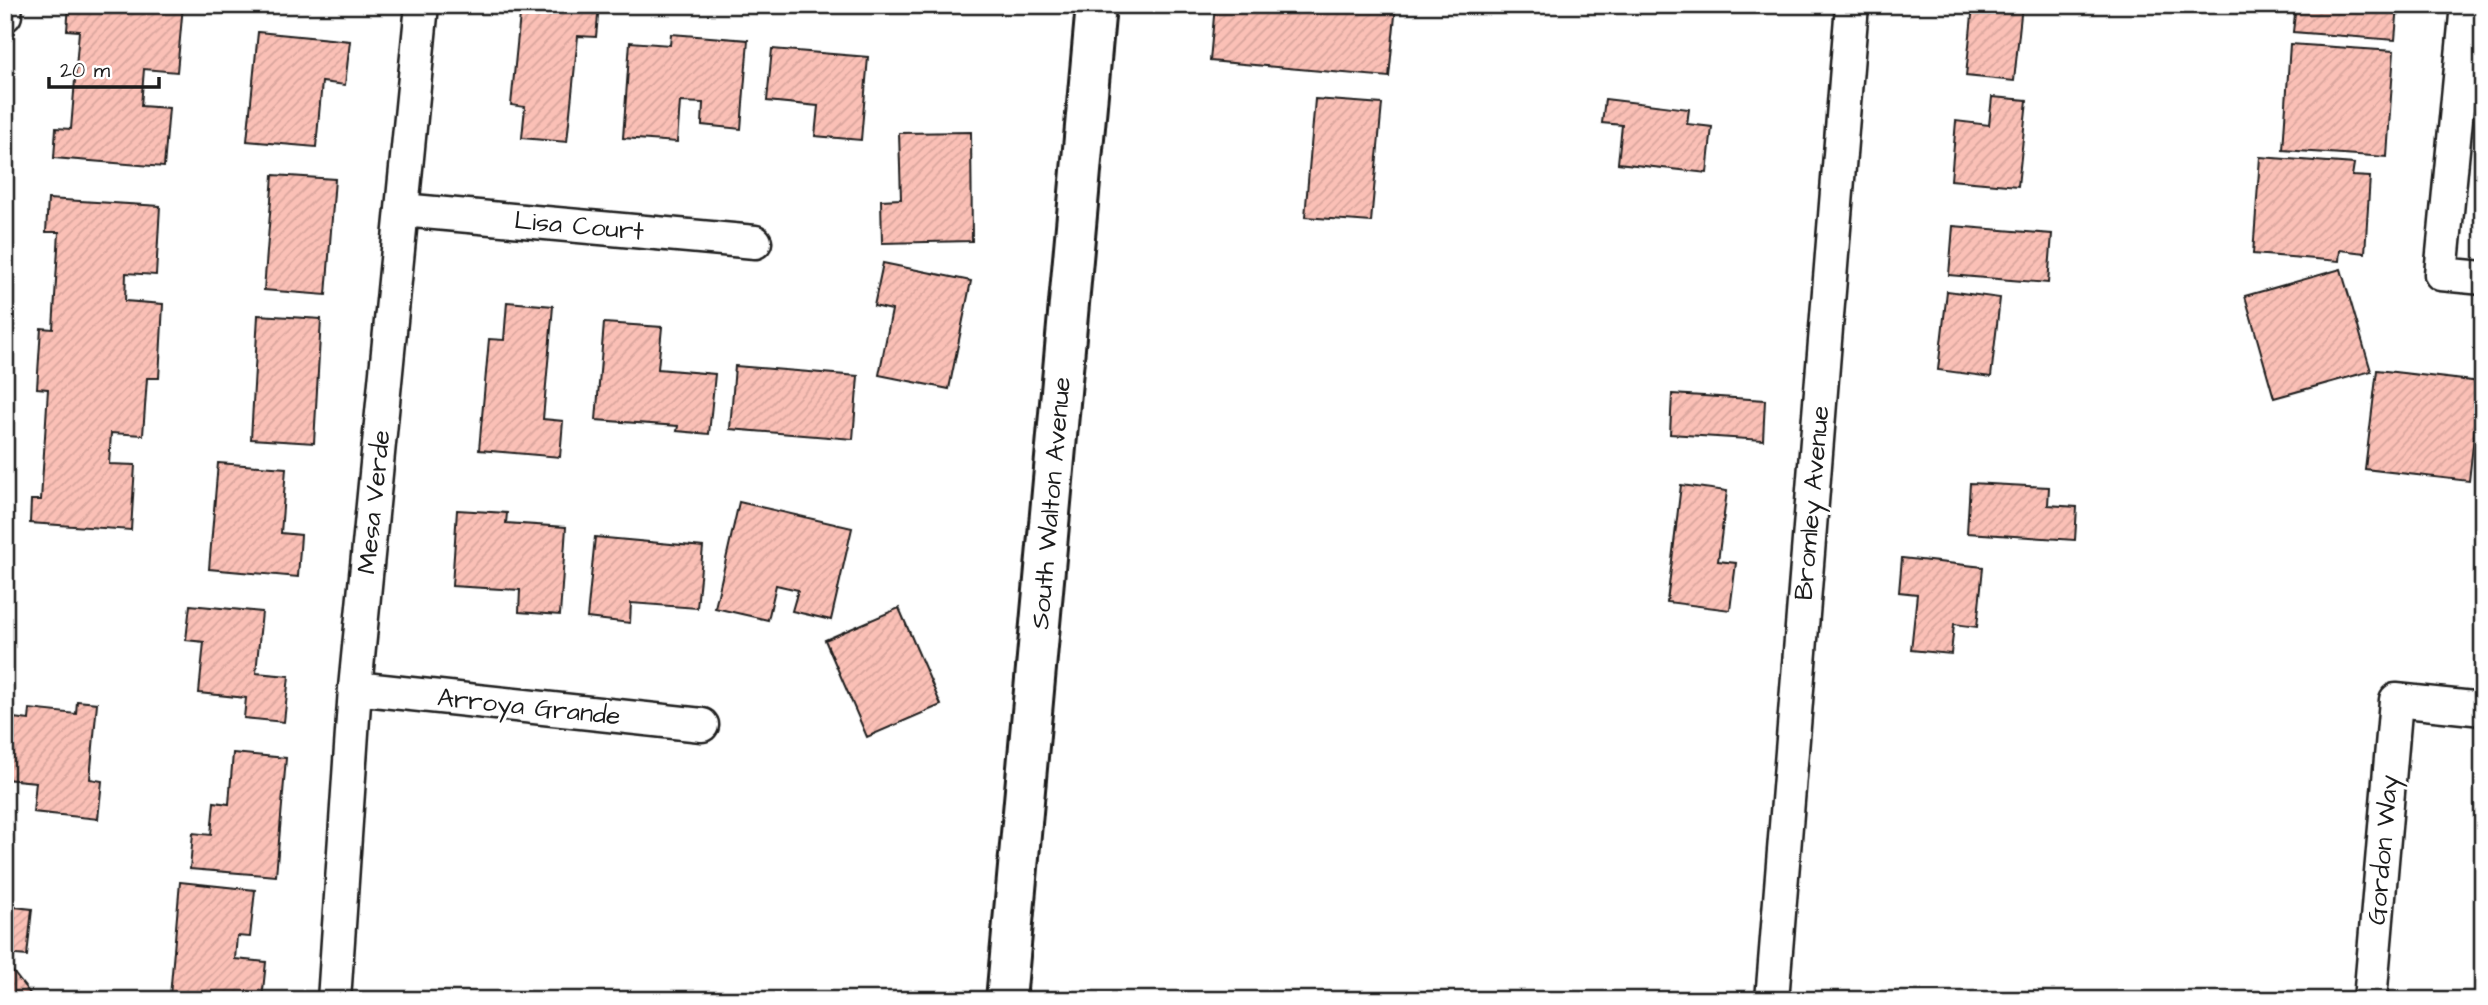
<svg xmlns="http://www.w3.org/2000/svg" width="2488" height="1005" font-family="'Architects Daughter',sans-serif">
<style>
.building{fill:url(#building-hatch);stroke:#1c1c1c;stroke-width:2}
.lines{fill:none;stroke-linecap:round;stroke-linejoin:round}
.minor-casing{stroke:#1c1c1c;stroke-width:37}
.tertiary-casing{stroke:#1c1c1c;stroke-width:44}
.minor{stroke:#fff;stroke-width:32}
.tertiary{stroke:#fff;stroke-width:38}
.labels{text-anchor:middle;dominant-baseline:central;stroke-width:6;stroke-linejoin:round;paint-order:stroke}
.street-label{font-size:26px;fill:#1c1c1c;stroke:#fff}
</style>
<defs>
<pattern id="building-hatch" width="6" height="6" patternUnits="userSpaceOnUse" patternTransform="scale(1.75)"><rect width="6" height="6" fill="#fbc0b6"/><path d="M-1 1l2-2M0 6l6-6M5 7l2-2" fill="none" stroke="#d7a49c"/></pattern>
</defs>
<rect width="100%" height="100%" fill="#fff"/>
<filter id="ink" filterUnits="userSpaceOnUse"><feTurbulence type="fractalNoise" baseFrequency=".0143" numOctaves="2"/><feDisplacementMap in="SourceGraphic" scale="14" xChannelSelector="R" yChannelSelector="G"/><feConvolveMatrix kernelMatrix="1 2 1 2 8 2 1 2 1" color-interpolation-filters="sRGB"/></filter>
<g filter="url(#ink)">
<path class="building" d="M 69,5 L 183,5 L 177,72 L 144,69 L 141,106 L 169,108 L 164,167 L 54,158 L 56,128 L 71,129 L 79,31 L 67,30 Z
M 521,5 L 599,5 L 596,37 L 578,36 L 567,142 L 522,138 L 525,107 L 511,105 Z
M 1215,5 L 1396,5 L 1389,77 L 1210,61 Z
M 1973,5 L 2022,5 L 2014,81 L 1966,76 Z
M 2296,5 L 2398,5 L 2395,40 L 2293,32 Z
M 258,32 L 350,41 L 345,85 L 322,82 L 316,147 L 247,141 Z
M 671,34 L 748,40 L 741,129 L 702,125 L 703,103 L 680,102 L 677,142 L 623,138 L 630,42 L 670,45 Z
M 2290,44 L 2394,51 L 2387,157 L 2283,150 Z
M 772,49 L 868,57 L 861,140 L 815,136 L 818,106 L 767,101 Z
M 1992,97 L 2027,100 L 2018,186 L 1951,180 L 1956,121 L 1989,125 Z
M 1315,99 L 1382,104 L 1371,222 L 1305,217 Z
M 1605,99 L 1689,109 L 1687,124 L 1712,127 L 1707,173 L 1618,163 L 1622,125 L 1602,123 Z
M 971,132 L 972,241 L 882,243 L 881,200 L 901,199 L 899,133 Z
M 2260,157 L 2354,164 L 2352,176 L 2370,177 L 2365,253 L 2340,250 L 2339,261 L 2253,254 Z
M 273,175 L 335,179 L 326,295 L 264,290 Z
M 48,199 L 160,206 L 156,275 L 126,273 L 125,301 L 163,304 L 159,378 L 147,378 L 143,435 L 111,433 L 109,464 L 135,465 L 131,530 L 30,523 L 31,500 L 41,500 L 48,389 L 37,388 L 41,328 L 53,329 L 59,232 L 46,232 Z
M 1953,226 L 2052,234 L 2048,283 L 1949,275 Z
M 883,263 L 971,281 L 949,389 L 879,375 L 892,310 L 874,306 Z
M 2341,269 L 2371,371 L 2274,398 L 2245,296 Z
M 1947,291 L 2000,298 L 1991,377 L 1938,370 Z
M 507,302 L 553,306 L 543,419 L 563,421 L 560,457 L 479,450 L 489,339 L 504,340 Z
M 258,315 L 321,319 L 314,443 L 251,439 Z
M 604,323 L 662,327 L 658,369 L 715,374 L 709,434 L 677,431 L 678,426 L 596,420 Z
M 735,366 L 858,376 L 853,439 L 730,429 Z
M 2377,370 L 2480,382 L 2469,481 L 2365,469 Z
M 1672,394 L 1765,400 L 1763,440 L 1670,434 Z
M 218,463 L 286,468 L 281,533 L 301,535 L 298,577 L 209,569 Z
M 1970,483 L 2049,487 L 2048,505 L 2077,507 L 2075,540 L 1967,533 Z
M 1681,485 L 1727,491 L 1718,561 L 1736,563 L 1730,610 L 1667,602 Z
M 739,502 L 852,528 L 831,620 L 792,611 L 798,590 L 776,585 L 768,620 L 715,608 Z
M 457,510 L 507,513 L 506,523 L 566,527 L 560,615 L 519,612 L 520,590 L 452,586 Z
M 595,537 L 703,547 L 697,608 L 631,603 L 630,623 L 587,618 Z
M 1902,558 L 1983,567 L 1977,627 L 1954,624 L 1951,654 L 1911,650 L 1917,594 L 1899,592 Z
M 190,605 L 262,612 L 256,673 L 289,676 L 284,722 L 244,718 L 246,698 L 199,693 L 204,642 L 186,640 Z
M 899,608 L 941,705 L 867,737 L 825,640 Z
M 77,701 L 97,703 L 90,779 L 102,781 L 98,819 L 33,812 L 36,782 L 5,779 L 5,717 L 29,720 L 30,709 L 76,714 Z
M 233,753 L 286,758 L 276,876 L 190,869 L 193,833 L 211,835 L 214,802 L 229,804 Z
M 180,882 L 255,890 L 250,937 L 237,936 L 235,959 L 266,962 L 262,1000 L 213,1000 L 170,996 Z
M 5,906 L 32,909 L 27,956 L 5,954 Z
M 10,968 L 35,1000 L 5,1000 L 5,972 Z"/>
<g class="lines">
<g class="minor-casing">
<path id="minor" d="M 2467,5 L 2441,274 L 2483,278
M 5,15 L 6,5
M 402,210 L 755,242
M 355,688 L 702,725
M 334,1000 L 355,688 L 422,5
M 1772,1000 L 1852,5
M 2370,1000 L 2396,700 L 2483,709"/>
</g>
<g class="tertiary-casing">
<path id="tertiary" d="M 1006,1000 L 1096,5"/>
</g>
<use href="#minor" class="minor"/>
<use href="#tertiary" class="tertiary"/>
</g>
</g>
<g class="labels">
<g class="street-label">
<text transform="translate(579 226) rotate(5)">Lisa Court</text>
<text transform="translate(374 502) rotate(-84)">Mesa Verde</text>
<text transform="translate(1051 503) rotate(-85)">South Walton Avenue</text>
<text transform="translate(1812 503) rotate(-85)">Bromley Avenue</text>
<text transform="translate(529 707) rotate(6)">Arroya Grande</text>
<text transform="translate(2383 850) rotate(-85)">Gordon Way</text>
</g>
</g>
<rect width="2488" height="1005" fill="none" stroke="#fff" stroke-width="28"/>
<rect x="14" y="14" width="2460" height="977" fill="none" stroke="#1c1c1c" stroke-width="2.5" filter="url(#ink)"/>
<path d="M49 77v10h110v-10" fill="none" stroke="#1c1c1c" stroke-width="3.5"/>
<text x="60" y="77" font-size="21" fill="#1c1c1c" stroke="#ffffff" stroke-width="5" paint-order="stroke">20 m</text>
</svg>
